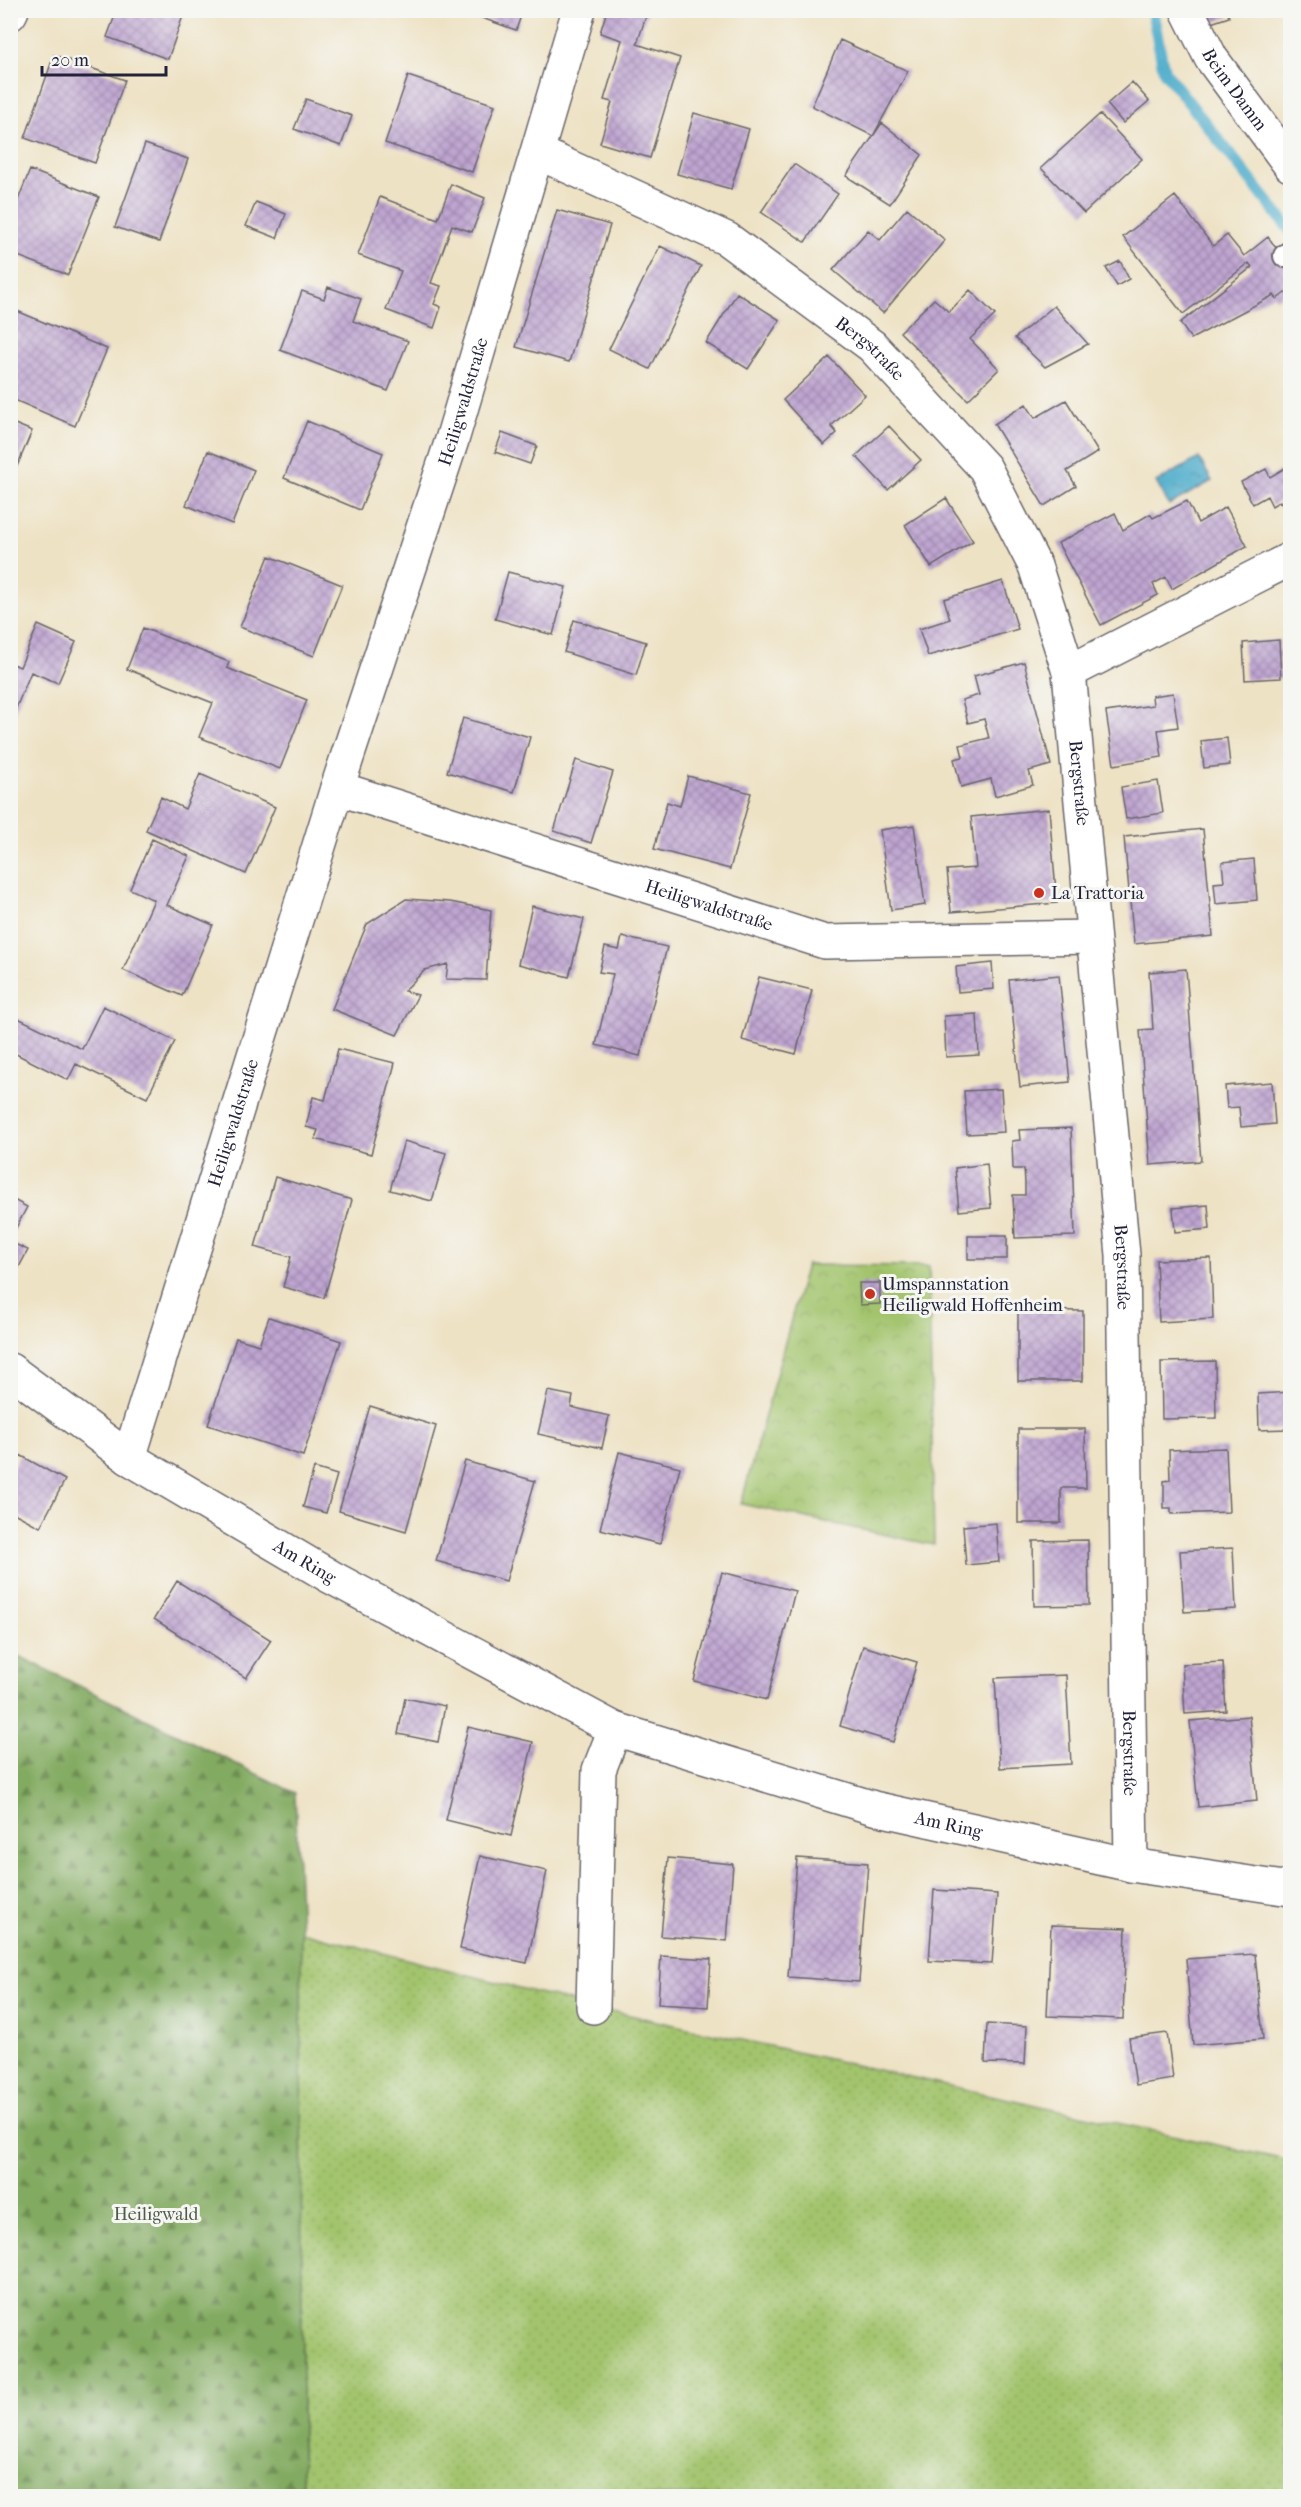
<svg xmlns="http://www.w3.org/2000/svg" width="1301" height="2507" font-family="'IM FELL French Canon',serif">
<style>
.grass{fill:url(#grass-dots);stroke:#627354;stroke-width:1.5}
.forest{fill:url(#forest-firs);stroke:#52664e;stroke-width:1.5}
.park{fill:url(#park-crowns);stroke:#627354;stroke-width:1.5}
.water{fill:url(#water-ripples);stroke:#376682;stroke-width:1.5}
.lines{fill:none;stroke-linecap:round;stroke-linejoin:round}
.stream{stroke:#4cabca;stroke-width:12}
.building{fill:url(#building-cross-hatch)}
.lane-casing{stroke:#69656b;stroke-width:26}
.street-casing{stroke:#69656b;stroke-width:36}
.lane{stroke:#fff;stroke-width:22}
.street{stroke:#fff;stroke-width:33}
.poi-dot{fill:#c8321e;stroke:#f6f6f2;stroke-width:2}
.labels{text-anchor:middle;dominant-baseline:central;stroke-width:6;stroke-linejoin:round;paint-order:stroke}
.street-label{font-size:18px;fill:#22223b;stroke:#f6f6f2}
.poi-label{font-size:18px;fill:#22223b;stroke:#f6f6f2;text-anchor:start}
.park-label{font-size:18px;fill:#4f5b4c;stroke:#f6f6f2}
</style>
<defs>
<pattern id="grass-dots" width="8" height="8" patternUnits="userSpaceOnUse" patternTransform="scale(1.5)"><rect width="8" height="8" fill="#a3c46d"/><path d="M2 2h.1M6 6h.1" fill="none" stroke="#8ca85f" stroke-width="1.8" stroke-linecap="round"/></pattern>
<pattern id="forest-firs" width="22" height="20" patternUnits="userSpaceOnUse" patternTransform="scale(1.5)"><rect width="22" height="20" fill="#82aa60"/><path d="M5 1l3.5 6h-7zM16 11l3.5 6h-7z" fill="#6a8a50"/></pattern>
<pattern id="park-crowns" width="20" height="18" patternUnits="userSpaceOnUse" patternTransform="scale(1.5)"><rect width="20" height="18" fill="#a3c46d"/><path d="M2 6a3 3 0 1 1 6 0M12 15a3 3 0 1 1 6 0" fill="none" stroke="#8ca85f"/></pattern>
<pattern id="water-ripples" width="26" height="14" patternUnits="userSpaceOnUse" patternTransform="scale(1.5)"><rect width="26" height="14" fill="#4cabca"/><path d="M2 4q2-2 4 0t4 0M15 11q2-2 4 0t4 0" fill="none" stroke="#3f8ba5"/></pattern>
<pattern id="building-cross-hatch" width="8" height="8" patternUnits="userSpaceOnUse" patternTransform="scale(1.5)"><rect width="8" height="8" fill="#bfa5d1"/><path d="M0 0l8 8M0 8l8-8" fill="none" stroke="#9b86ab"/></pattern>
</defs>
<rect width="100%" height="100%" fill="#f6f6f2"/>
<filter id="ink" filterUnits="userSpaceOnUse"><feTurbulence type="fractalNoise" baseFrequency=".0167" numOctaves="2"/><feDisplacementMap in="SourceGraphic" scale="12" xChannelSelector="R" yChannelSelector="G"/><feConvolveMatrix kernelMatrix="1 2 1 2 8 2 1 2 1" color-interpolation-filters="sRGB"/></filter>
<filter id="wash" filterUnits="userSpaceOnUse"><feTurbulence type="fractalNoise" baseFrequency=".008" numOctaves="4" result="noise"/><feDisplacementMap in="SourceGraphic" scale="24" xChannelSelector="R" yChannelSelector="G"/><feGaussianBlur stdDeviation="1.35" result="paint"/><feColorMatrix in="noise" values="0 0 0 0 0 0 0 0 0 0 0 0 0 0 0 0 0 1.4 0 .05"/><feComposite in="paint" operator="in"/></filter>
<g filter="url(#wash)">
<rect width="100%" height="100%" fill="#eee2c4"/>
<path class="grass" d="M 301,1932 L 593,2007 L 1290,2161 L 1290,2496 L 302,2496 Z"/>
<path class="forest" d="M 11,1652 L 295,1793 L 301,1932 L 302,2496 L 11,2496 Z"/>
<path class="park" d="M 806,1265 L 929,1266 L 934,1545 L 741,1504 Z"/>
<path class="water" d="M 1199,458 L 1212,481 L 1169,505 L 1156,482 Z"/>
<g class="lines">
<path class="stream" d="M 1152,10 L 1164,71 L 1290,230"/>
</g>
<g id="blocks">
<path class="building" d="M 117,10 L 185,10 L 168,59 L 107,37 Z
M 459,10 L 523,10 L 516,30 Z
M 607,10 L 648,10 L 637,44 L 680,58 L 650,158 L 600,143 L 612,102 L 604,100 L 622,40 L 600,33 Z
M 1208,10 L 1227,10 L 1229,17 L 1211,23 Z
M 840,40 L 908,71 L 873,136 L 812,106 Z
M 54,55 L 125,80 L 95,163 L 25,138 Z
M 408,76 L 495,105 L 472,172 L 385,143 Z
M 1132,82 L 1149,101 L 1123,123 L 1107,104 Z
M 306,99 L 352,116 L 341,146 L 294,129 Z
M 694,113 L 749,129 L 731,189 L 677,174 Z
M 1100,114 L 1142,159 L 1084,213 L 1041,168 Z
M 882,123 L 922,155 L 890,204 L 846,176 Z
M 145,144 L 188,159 L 159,242 L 115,227 Z
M 794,164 L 838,194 L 805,242 L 761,212 Z
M 30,170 L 99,197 L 68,275 L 10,253 L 10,220 Z
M 451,184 L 485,198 L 472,232 L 452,225 L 431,283 L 441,286 L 434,304 L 441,307 L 434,328 L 386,310 L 401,271 L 358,255 L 380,197 L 438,219 Z
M 1175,196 L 1213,246 L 1227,235 L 1244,256 L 1268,237 L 1290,266 L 1290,289 L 1277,299 L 1274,295 L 1191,339 L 1180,323 L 1252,267 L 1249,263 L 1183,314 L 1123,237 Z
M 256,202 L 286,214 L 277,238 L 246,226 Z
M 907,208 L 945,240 L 883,313 L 833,270 L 868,230 L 880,240 Z
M 557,210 L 610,225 L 569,362 L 516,347 Z
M 660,246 L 701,266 L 650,369 L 609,349 Z
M 1120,261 L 1129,279 L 1117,286 L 1106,268 Z
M 328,287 L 361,299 L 353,321 L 408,341 L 388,391 L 280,350 L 302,291 L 324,299 Z
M 970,290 L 995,315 L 970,339 L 999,369 L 968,400 L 900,332 L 934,299 L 949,312 Z
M 737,293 L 780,320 L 748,369 L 706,343 Z
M 1054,306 L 1088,344 L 1045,367 L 1015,338 Z
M 10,308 L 107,349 L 75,426 L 10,398 Z
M 829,357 L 865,395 L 831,426 L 837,433 L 824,445 L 783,400 Z
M 1066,400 L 1098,452 L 1067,471 L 1076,486 L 1044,506 L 994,424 L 1026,404 L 1035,418 Z
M 307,421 L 383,453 L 360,510 L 284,478 Z
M 10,422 L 32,431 L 10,483 Z
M 889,426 L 921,460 L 888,490 L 856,456 Z
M 502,433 L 537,446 L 530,464 L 495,452 Z
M 208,451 L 254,470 L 232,524 L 186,505 Z
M 1290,465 L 1290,521 L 1280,501 L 1272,506 L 1267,496 L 1253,504 L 1241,482 L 1266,469 L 1270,477 Z
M 946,498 L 973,541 L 931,567 L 905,525 Z
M 1187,501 L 1198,523 L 1226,507 L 1247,546 L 1172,589 L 1166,577 L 1153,584 L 1158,595 L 1101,625 L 1058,543 L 1115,513 L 1123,530 L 1150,514 L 1153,518 Z
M 269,556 L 342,585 L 314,656 L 240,627 Z
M 508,572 L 566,587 L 553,635 L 495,619 Z
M 1003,581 L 1018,629 L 928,656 L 919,629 L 950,619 L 944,599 Z
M 574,620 L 646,642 L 636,675 L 564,652 Z
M 38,625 L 76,642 L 58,683 L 31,672 L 14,713 L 10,711 L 10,663 L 20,667 Z
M 143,628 L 229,662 L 227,668 L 307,700 L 280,769 L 199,737 L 213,703 L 127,669 Z
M 1279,640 L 1281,678 L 1245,680 L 1243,643 Z
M 1024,662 L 1051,765 L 1029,771 L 1033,785 L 995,796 L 991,779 L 961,787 L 954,759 L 963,757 L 960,745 L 989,738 L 984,719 L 968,723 L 962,700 L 979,695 L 974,676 Z
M 1173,693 L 1178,727 L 1158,730 L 1162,757 L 1114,765 L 1106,712 L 1153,705 L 1152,696 Z
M 463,718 L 530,737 L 514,792 L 447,772 Z
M 1227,738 L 1230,765 L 1204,768 L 1201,741 Z
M 576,760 L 613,772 L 591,843 L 554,831 Z
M 200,774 L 275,807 L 246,874 L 146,830 L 161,797 L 185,809 Z
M 688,776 L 751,793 L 730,869 L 654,849 L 667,802 L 680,806 Z
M 1158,781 L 1163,813 L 1126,819 L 1121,787 Z
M 1049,809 L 1057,903 L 951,912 L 947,870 L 976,868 L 971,817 Z
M 914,825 L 925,905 L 891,910 L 880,830 Z
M 1203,829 L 1213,936 L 1134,944 L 1124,837 Z
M 152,839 L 189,856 L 167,905 L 213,925 L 182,996 L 123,970 L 154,900 L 130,889 Z
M 1254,859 L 1257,900 L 1216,904 L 1214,883 L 1224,882 L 1222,862 Z
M 406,899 L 450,902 L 491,910 L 486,980 L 446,979 L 448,964 L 425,970 L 404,991 L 418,995 L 397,1035 L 332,1009 L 367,924 Z
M 532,906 L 584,919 L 569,977 L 518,964 Z
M 622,937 L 667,947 L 640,1056 L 596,1045 L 613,974 L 599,972 L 605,947 L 619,950 Z
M 992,963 L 994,989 L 958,992 L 956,967 Z
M 1186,969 L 1201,1161 L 1150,1165 L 1140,1030 L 1153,1029 L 1149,972 Z
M 1059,975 L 1070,1082 L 1020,1087 L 1009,980 Z
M 759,977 L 812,990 L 796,1054 L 742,1040 Z
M 103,1006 L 175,1041 L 147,1098 L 76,1064 L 68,1080 L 10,1051 L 10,1033 L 18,1018 L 82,1049 Z
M 977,1014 L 979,1055 L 946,1057 L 944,1016 Z
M 338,1049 L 395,1063 L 371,1154 L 315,1139 L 318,1130 L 306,1127 L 313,1097 L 325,1100 Z
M 1272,1082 L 1275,1124 L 1241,1127 L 1239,1107 L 1227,1108 L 1225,1086 Z
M 1001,1089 L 1004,1132 L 967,1134 L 964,1091 Z
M 1071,1128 L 1075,1236 L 1015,1238 L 1013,1195 L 1025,1195 L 1025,1182 L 1024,1169 L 1013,1169 L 1012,1141 L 1020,1140 L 1019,1130 Z
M 404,1141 L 446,1153 L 432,1201 L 390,1190 Z
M 987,1164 L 991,1208 L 959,1211 L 955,1168 Z
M 275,1177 L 352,1200 L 324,1298 L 283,1287 L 291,1257 L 255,1247 Z
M 10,1198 L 27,1207 L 10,1239 Z
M 1208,1205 L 1210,1229 L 1175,1232 L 1173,1208 Z
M 968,1236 L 1007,1236 L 1007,1259 L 968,1259 Z
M 10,1242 L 28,1250 L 10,1284 Z
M 1211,1258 L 1213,1319 L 1159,1322 L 1156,1260 Z
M 859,1283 L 880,1283 L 880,1304 L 860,1305 Z
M 1018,1310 L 1083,1311 L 1083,1381 L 1018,1381 Z
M 269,1317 L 341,1341 L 303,1456 L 208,1425 L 236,1338 L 259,1345 Z
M 1215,1361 L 1216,1418 L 1162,1419 L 1161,1362 Z
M 548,1391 L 573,1396 L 571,1407 L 609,1416 L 602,1448 L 538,1434 Z
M 1290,1392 L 1290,1429 L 1259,1430 L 1258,1394 Z
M 370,1406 L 436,1426 L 406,1531 L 339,1511 Z
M 1018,1429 L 1085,1429 L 1086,1488 L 1061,1488 L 1061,1523 L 1018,1523 Z
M 1226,1448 L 1229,1512 L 1171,1514 L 1171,1508 L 1164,1508 L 1164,1481 L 1170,1480 L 1169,1450 Z
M 619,1452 L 680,1467 L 660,1544 L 600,1529 Z
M 20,1455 L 65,1480 L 40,1527 L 10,1511 L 10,1473 Z
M 465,1461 L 535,1481 L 506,1581 L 436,1561 Z
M 314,1468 L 337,1475 L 326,1513 L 303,1507 Z
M 996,1523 L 999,1562 L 966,1565 L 963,1526 Z
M 1088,1540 L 1089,1605 L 1034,1606 L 1033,1541 Z
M 1233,1548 L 1236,1609 L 1184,1612 L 1180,1551 Z
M 722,1572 L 795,1591 L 767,1700 L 694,1681 Z
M 177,1581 L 271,1640 L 246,1678 L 154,1619 Z
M 1289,1616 L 1290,1616 L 1290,1655 L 1287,1654 Z
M 863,1646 L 917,1662 L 893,1742 L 840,1726 Z
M 1223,1662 L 1226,1711 L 1185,1714 L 1182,1664 Z
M 1066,1675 L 1071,1764 L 1000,1768 L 995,1678 Z
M 405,1698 L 445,1706 L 438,1742 L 398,1734 Z
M 1249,1716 L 1257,1801 L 1198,1807 L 1190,1721 Z
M 468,1727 L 533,1742 L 511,1836 L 446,1820 Z
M 480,1856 L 547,1871 L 527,1963 L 460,1949 Z
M 668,1858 L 733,1864 L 727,1941 L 661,1936 Z
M 797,1858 L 868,1863 L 859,1982 L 788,1977 Z
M 934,1890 L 997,1894 L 992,1964 L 929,1961 Z
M 1051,1925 L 1126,1928 L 1123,2019 L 1047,2016 Z
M 1255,1954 L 1263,2039 L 1193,2045 L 1186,1959 Z
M 661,1956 L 711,1959 L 708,2007 L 658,2004 Z
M 987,2024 L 1027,2026 L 1025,2064 L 985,2063 Z
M 1167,2033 L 1173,2079 L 1136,2085 L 1129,2038 Z"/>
</g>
</g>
<g filter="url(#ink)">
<use href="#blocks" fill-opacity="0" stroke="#69656b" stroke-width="1.5"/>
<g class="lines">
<g class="lane-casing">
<path id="lane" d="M 1285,256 L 1290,253"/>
</g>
<g class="street-casing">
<g id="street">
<path id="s1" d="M 1187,10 L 1211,58 L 1290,165"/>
<path d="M 10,14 L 12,10"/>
<path id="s2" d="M 539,153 L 727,239 L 872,346 L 985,468 L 1035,566 L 1069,672 L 1123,1255 L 1131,1865"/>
<path d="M 1069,672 L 1290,559"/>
<path id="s3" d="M 337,788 L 825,942 L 1093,937"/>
<path id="s4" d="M 10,1370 L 129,1458 L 331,1577 L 615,1729 L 874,1808 L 1131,1865 L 1290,1889"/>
<path id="s5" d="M 129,1458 L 337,788 L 452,440 L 579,10"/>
<path d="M 593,2007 L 599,1770 L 615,1729"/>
</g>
</g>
<use href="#lane" class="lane"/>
<use href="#street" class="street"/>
</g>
</g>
<g class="poi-dot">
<circle cx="1039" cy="893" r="6"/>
<circle cx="870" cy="1294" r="6"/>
</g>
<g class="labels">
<g class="street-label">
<text stroke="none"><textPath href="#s1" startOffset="93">Beim Damm</textPath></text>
<text stroke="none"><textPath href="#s2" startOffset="387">Bergstraße</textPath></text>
<text stroke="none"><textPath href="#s5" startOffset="1108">Heiligwaldstraße</textPath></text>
<text stroke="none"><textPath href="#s2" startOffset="886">Bergstraße</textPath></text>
<text stroke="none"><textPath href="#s3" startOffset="390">Heiligwaldstraße</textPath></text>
<text stroke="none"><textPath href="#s5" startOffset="351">Heiligwaldstraße</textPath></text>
<text stroke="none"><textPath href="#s2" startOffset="1372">Bergstraße</textPath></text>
<text stroke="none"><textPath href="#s4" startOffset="352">Am Ring</textPath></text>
<text stroke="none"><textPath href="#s2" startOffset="1858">Bergstraße</textPath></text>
<text stroke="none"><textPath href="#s4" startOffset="1052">Am Ring</textPath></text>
</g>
<g class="poi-label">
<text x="1051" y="893">La Trattoria</text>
<text x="882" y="1284">Umspannstation<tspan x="882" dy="21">Heiligwald Hoffenheim</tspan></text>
</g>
<g class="park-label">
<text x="156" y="2214">Heiligwald</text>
</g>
</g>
<rect width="1301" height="2507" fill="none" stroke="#f6f6f2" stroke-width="36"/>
<path d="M42 66v9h124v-9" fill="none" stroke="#22223b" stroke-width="3"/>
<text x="51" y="66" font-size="18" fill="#22223b" stroke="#f6f6f2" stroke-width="4.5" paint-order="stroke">20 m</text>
</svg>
